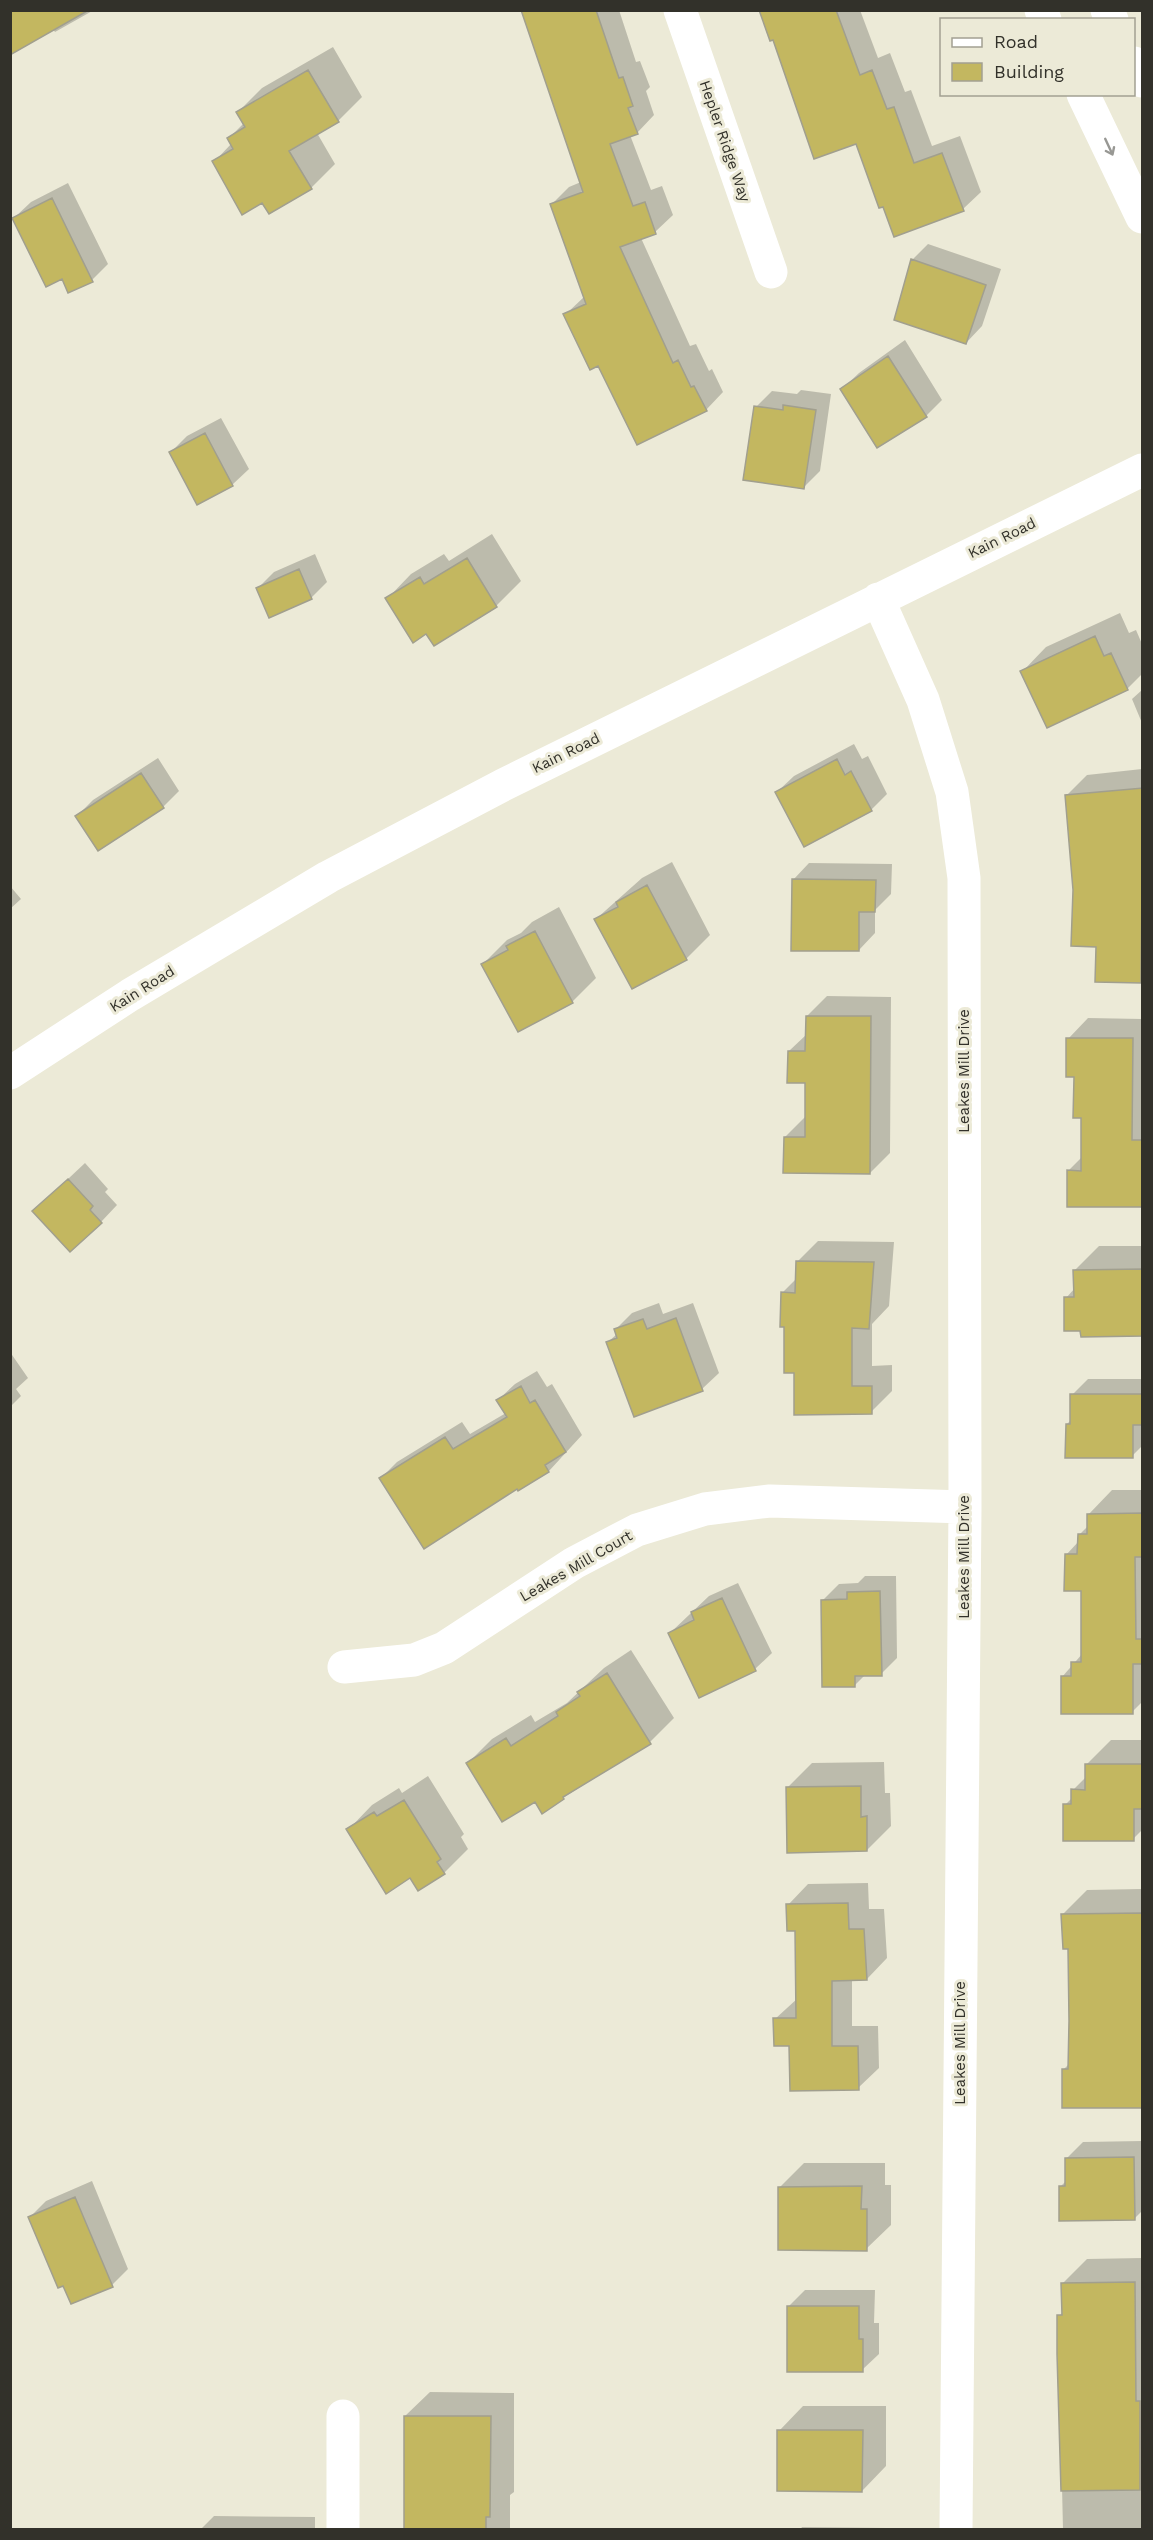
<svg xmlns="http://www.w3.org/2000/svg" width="1153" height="2540" font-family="'Work Sans',sans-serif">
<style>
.shadow{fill:#0003}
.building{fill:#c3b760;stroke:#a19f8e;stroke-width:1.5}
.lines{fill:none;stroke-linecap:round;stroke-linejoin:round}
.minor{stroke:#fff;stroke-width:33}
.major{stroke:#fff;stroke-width:33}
.oneway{stroke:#989894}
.labels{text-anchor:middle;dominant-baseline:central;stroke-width:6;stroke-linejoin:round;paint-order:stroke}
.street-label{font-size:15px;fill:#32312a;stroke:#ecead7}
</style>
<rect width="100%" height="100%" fill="#ecead7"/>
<path class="shadow" d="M 10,10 L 94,10 L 55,32 L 53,29 Z
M 523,10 L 619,10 L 636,62 L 640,61 L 650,87 L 646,91 L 654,115 L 637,133 L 630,135 L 651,190 L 662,186 L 673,215 L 655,232 L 641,238 L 690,346 L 696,344 L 709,371 L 712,369 L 723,392 L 706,410 L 599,364 L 565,315 L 585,296 L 552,204 L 569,187 L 581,182 Z
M 762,10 L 860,10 L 878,58 L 890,53 L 905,92 L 911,90 L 932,146 L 960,136 L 981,192 L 963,209 L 857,142 L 774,38 Z
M 333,47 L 362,97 L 338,121 L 317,133 L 335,164 L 311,188 L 263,201 L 214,162 L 232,143 L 229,138 L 244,123 L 238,112 L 262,88 Z
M 68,183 L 108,264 L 92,280 L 62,277 L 14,218 L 31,202 Z
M 928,244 L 1001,269 L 982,326 L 966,343 L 903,289 L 912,260 Z
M 905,340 L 942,400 L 926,416 L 842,389 L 859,373 Z
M 801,390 L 831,394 L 820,471 L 804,487 L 756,407 L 772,391 L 797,394 Z
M 221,418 L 249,469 L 232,485 L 171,452 L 187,436 Z
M 492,534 L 521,581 L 497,605 L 435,644 L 427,632 L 387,599 L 411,574 L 444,554 L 449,561 Z
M 315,554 L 327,582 L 311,598 L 258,588 L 274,572 Z
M 1120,613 L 1129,633 L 1136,630 L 1142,644 L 1142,674 L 1127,689 L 1047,726 L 1022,672 L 1046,647 Z
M 1142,690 L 1142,723 L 1132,699 Z
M 854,744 L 862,759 L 868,756 L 887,794 L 871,810 L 777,792 L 794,776 Z
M 158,758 L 179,791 L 163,807 L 77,816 L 93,800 Z
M 1142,769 L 1142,979 L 1140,981 L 1098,945 L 1074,890 L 1066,796 L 1087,775 Z
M 672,862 L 710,935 L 686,959 L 596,919 L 642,878 Z
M 809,863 L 892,864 L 891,894 L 875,910 L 875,933 L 859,950 L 793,880 Z
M 10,886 L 21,899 L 10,909 Z
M 559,907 L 596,978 L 572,1002 L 483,964 L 507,940 L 521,933 L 532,922 Z
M 827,996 L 891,997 L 890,1153 L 870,1173 L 785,1137 L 806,1116 L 807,1081 L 789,1051 L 807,1034 L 807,1016 Z
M 1088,1018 L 1142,1019 L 1142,1205 L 1068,1171 L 1082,1157 L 1082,1116 L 1068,1039 Z
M 85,1163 L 108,1189 L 105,1192 L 117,1205 L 101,1222 L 34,1211 Z
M 818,1241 L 894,1242 L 889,1306 L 872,1324 L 872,1366 L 892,1365 L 892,1391 L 871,1412 L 795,1372 L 785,1326 L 782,1293 L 797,1278 L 797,1262 Z
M 1099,1246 L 1142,1246 L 1142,1335 L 1066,1298 L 1075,1288 L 1075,1270 Z
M 659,1303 L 663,1314 L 693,1303 L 719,1373 L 702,1389 L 635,1415 L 608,1342 L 617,1334 L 615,1330 L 632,1313 Z
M 10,1352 L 28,1378 L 16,1389 L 21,1396 L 10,1407 Z
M 537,1371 L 547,1387 L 552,1384 L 582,1435 L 549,1471 L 519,1489 L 517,1487 L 381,1478 L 397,1462 L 462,1422 L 470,1434 L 506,1413 L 498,1400 L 515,1384 Z
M 1088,1379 L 1142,1379 L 1142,1446 L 1132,1456 L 1067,1424 L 1072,1419 L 1072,1395 Z
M 1112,1490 L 1142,1490 L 1142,1702 L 1132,1712 L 1062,1677 L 1083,1653 L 1082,1589 L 1066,1555 L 1079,1541 L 1079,1535 L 1088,1526 L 1088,1515 Z
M 865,1576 L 896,1576 L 897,1658 L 881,1674 L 865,1675 L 855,1685 L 823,1600 L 839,1584 L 858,1583 Z
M 738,1583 L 772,1653 L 755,1669 L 699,1696 L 670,1633 L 709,1596 Z
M 631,1650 L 674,1718 L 650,1742 L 563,1798 L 535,1800 L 467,1764 L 492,1739 L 531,1715 L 535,1722 L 567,1703 L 604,1668 Z
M 1111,1740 L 1142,1740 L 1142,1830 L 1133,1839 L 1065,1805 L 1073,1797 L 1073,1790 L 1087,1776 L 1087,1764 Z
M 884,1762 L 885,1793 L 890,1793 L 891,1826 L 867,1850 L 787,1788 L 812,1763 Z
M 428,1776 L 464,1834 L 461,1837 L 468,1849 L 444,1873 L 348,1830 L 372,1805 L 399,1788 L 402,1793 Z
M 868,1883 L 869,1909 L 884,1909 L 887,1958 L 867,1979 L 852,1979 L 852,2026 L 878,2026 L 879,2068 L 858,2088 L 791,2044 L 775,2019 L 798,1998 L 796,1929 L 788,1905 L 808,1884 Z
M 1142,1889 L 1142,2106 L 1063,2070 L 1069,2064 L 1070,1947 L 1063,1914 L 1087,1890 Z
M 1142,2141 L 1142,2211 L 1134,2219 L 1060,2187 L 1067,2180 L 1067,2158 L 1083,2142 Z
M 804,2163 L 885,2163 L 885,2185 L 891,2185 L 891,2225 L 866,2249 L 780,2187 Z
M 92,2181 L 128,2269 L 112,2285 L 30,2217 L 46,2201 Z
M 1142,2258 L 1142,2530 L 1063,2530 L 1059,2354 L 1059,2316 L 1063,2312 L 1063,2283 L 1087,2259 Z
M 805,2290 L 875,2290 L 874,2323 L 879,2323 L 879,2354 L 862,2370 L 789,2306 Z
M 430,2392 L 514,2393 L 514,2492 L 510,2495 L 510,2530 L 405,2530 L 405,2416 Z
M 803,2406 L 886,2406 L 886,2466 L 862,2491 L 779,2431 Z
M 214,2516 L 315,2517 L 315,2530 L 200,2530 Z
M 802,2527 L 887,2528 L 887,2530 L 800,2530 Z"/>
<path class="building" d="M 10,10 L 89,10 L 10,55 Z
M 521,10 L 596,10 L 619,78 L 623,77 L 633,106 L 628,108 L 638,134 L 610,144 L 633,206 L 645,202 L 656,234 L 620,247 L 673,363 L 678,360 L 691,387 L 694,386 L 707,411 L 637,445 L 598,366 L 590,370 L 563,314 L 586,304 L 550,204 L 583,192 Z
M 759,10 L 836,10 L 860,75 L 872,70 L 887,109 L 894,107 L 914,163 L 942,153 L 964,211 L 894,237 L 883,207 L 879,208 L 856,144 L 814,159 L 773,40 L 770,41 Z
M 308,70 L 339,122 L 289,151 L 312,189 L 269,214 L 262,203 L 242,215 L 212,161 L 233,149 L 227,138 L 245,127 L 236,112 Z
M 52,198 L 93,282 L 68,293 L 62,279 L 46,287 L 12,218 Z
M 911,259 L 986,285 L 966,344 L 894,320 Z
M 888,356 L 927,417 L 877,448 L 840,389 Z
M 783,405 L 816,410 L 804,489 L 743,480 L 754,406 L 783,410 Z
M 205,433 L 233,486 L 197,505 L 169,452 Z
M 467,558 L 497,607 L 434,646 L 426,634 L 413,643 L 385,598 L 420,577 L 424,584 Z
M 299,569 L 312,599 L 269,618 L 256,588 Z
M 1095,636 L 1104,656 L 1111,653 L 1128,690 L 1047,728 L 1020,671 Z
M 837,759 L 845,775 L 851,771 L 872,811 L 804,847 L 775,792 Z
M 141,773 L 164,808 L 98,851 L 75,816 Z
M 1143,788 L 1141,983 L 1095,982 L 1096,947 L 1071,946 L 1073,890 L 1065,795 Z
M 792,879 L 876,880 L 875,912 L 859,912 L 859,951 L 791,951 Z
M 647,885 L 687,960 L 632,989 L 594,919 L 618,907 L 616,902 Z
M 535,931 L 573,1003 L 518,1032 L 481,964 L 508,950 L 506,946 Z
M 806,1016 L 871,1016 L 870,1174 L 783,1173 L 784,1137 L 805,1137 L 805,1083 L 787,1083 L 788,1051 L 805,1051 Z
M 1066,1038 L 1133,1038 L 1132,1140 L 1143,1140 L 1143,1207 L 1067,1207 L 1067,1170 L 1081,1171 L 1081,1118 L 1073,1118 L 1074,1077 L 1066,1077 Z
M 68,1179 L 93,1206 L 90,1210 L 102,1223 L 70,1252 L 32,1211 Z
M 796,1261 L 874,1262 L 869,1329 L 852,1328 L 852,1386 L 872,1386 L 872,1414 L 794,1415 L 794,1373 L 784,1373 L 784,1327 L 780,1327 L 781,1292 L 795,1293 Z
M 1143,1269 L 1143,1336 L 1081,1337 L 1080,1331 L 1064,1331 L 1064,1297 L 1074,1297 L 1073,1270 Z
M 676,1318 L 703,1391 L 634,1417 L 606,1342 L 617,1338 L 614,1329 L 643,1319 L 647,1329 Z
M 521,1386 L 530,1403 L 535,1400 L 566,1452 L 545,1465 L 549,1472 L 518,1491 L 517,1489 L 424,1549 L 379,1478 L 445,1437 L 453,1449 L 507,1417 L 496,1400 Z
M 1070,1394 L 1143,1394 L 1143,1425 L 1133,1425 L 1133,1458 L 1065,1458 L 1066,1424 L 1070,1424 Z
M 1143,1513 L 1143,1557 L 1135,1557 L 1136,1639 L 1143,1639 L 1143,1664 L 1133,1664 L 1133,1714 L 1061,1714 L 1061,1676 L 1071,1676 L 1071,1662 L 1081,1662 L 1081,1591 L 1064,1591 L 1065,1554 L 1077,1554 L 1078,1534 L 1087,1534 L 1087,1514 Z
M 880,1591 L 882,1676 L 855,1676 L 855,1687 L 822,1687 L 821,1600 L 847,1599 L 847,1592 Z
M 722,1598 L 756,1671 L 699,1698 L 668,1633 L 694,1620 L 691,1612 Z
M 607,1673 L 651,1744 L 563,1797 L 564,1799 L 542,1814 L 535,1802 L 502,1822 L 466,1763 L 506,1738 L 511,1746 L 558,1716 L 556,1712 L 580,1696 L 577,1692 Z
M 1085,1764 L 1143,1764 L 1143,1809 L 1134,1809 L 1134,1841 L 1063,1841 L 1063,1804 L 1071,1804 L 1071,1789 L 1085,1790 Z
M 861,1786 L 861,1817 L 867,1816 L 867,1851 L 787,1853 L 786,1787 Z
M 404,1800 L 441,1859 L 437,1862 L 445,1874 L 418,1891 L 410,1878 L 386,1894 L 346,1829 L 374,1812 L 377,1816 Z
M 848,1903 L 849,1929 L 864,1929 L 867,1980 L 832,1981 L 832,2046 L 858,2046 L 859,2090 L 790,2091 L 789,2046 L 774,2046 L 773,2018 L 796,2018 L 795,1931 L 787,1931 L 786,1904 Z
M 1143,1913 L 1143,2108 L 1062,2108 L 1062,2069 L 1068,2069 L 1069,2021 L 1068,1949 L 1063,1949 L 1061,1914 Z
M 1134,2157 L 1135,2220 L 1059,2221 L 1059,2186 L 1065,2186 L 1065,2158 Z
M 862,2186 L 861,2209 L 867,2209 L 867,2251 L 778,2250 L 778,2187 Z
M 75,2197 L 113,2287 L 71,2304 L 63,2286 L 58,2288 L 28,2217 Z
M 1135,2282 L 1136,2401 L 1140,2401 L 1140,2490 L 1061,2491 L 1057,2354 L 1057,2315 L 1062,2315 L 1061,2283 Z
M 787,2306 L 859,2306 L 859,2339 L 863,2339 L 863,2372 L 787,2372 Z
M 404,2416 L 491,2416 L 490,2517 L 486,2517 L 486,2529 L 404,2529 Z
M 777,2430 L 863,2430 L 862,2492 L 777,2491 Z"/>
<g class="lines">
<path class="minor" d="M 680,10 L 771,272
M 878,599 L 923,700 L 952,792 L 964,878 L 965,1507 L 956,2530
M 10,1073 L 130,995 L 328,877 L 503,785 L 1142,470
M 344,1667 L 414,1660 L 444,1648 L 574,1563 L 637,1530 L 705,1509 L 770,1501 L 965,1507
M 343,2530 L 343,2416"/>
<path class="major" d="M 1041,10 L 1045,20
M 1107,10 L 1112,20
M 1134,63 L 1142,81
M 1083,94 L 1142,217"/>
</g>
<defs><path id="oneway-shaft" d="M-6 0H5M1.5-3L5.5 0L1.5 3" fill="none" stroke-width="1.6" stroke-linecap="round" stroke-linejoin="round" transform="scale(1.5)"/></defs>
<use class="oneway" href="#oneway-shaft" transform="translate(1109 147) rotate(65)"/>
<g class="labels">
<g class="street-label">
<text transform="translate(725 141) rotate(71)">Hepler Ridge Way</text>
<text transform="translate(1002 538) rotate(-26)">Kain Road</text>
<text transform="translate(566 753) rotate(-26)">Kain Road</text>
<text transform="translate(142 989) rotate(-32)">Kain Road</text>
<text transform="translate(964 1071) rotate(-90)">Leakes Mill Drive</text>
<text transform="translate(964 1557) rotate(-90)">Leakes Mill Drive</text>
<text transform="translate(576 1566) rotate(-30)">Leakes Mill Court</text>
<text transform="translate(960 2043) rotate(-90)">Leakes Mill Drive</text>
</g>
</g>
<rect width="1153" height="2540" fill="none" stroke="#32312a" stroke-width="24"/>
<rect x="940" y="18" width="195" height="78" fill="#ecead7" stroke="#a2a092" stroke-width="1.5"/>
<rect x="952" y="38" width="30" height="9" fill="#ffffff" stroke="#a2a092" stroke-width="1.5"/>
<text x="994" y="48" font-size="18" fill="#32312a">Road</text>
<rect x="952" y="63" width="30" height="18" fill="#c3b760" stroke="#a2a092" stroke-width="1.5"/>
<text x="994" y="78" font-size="18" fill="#32312a">Building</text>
</svg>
